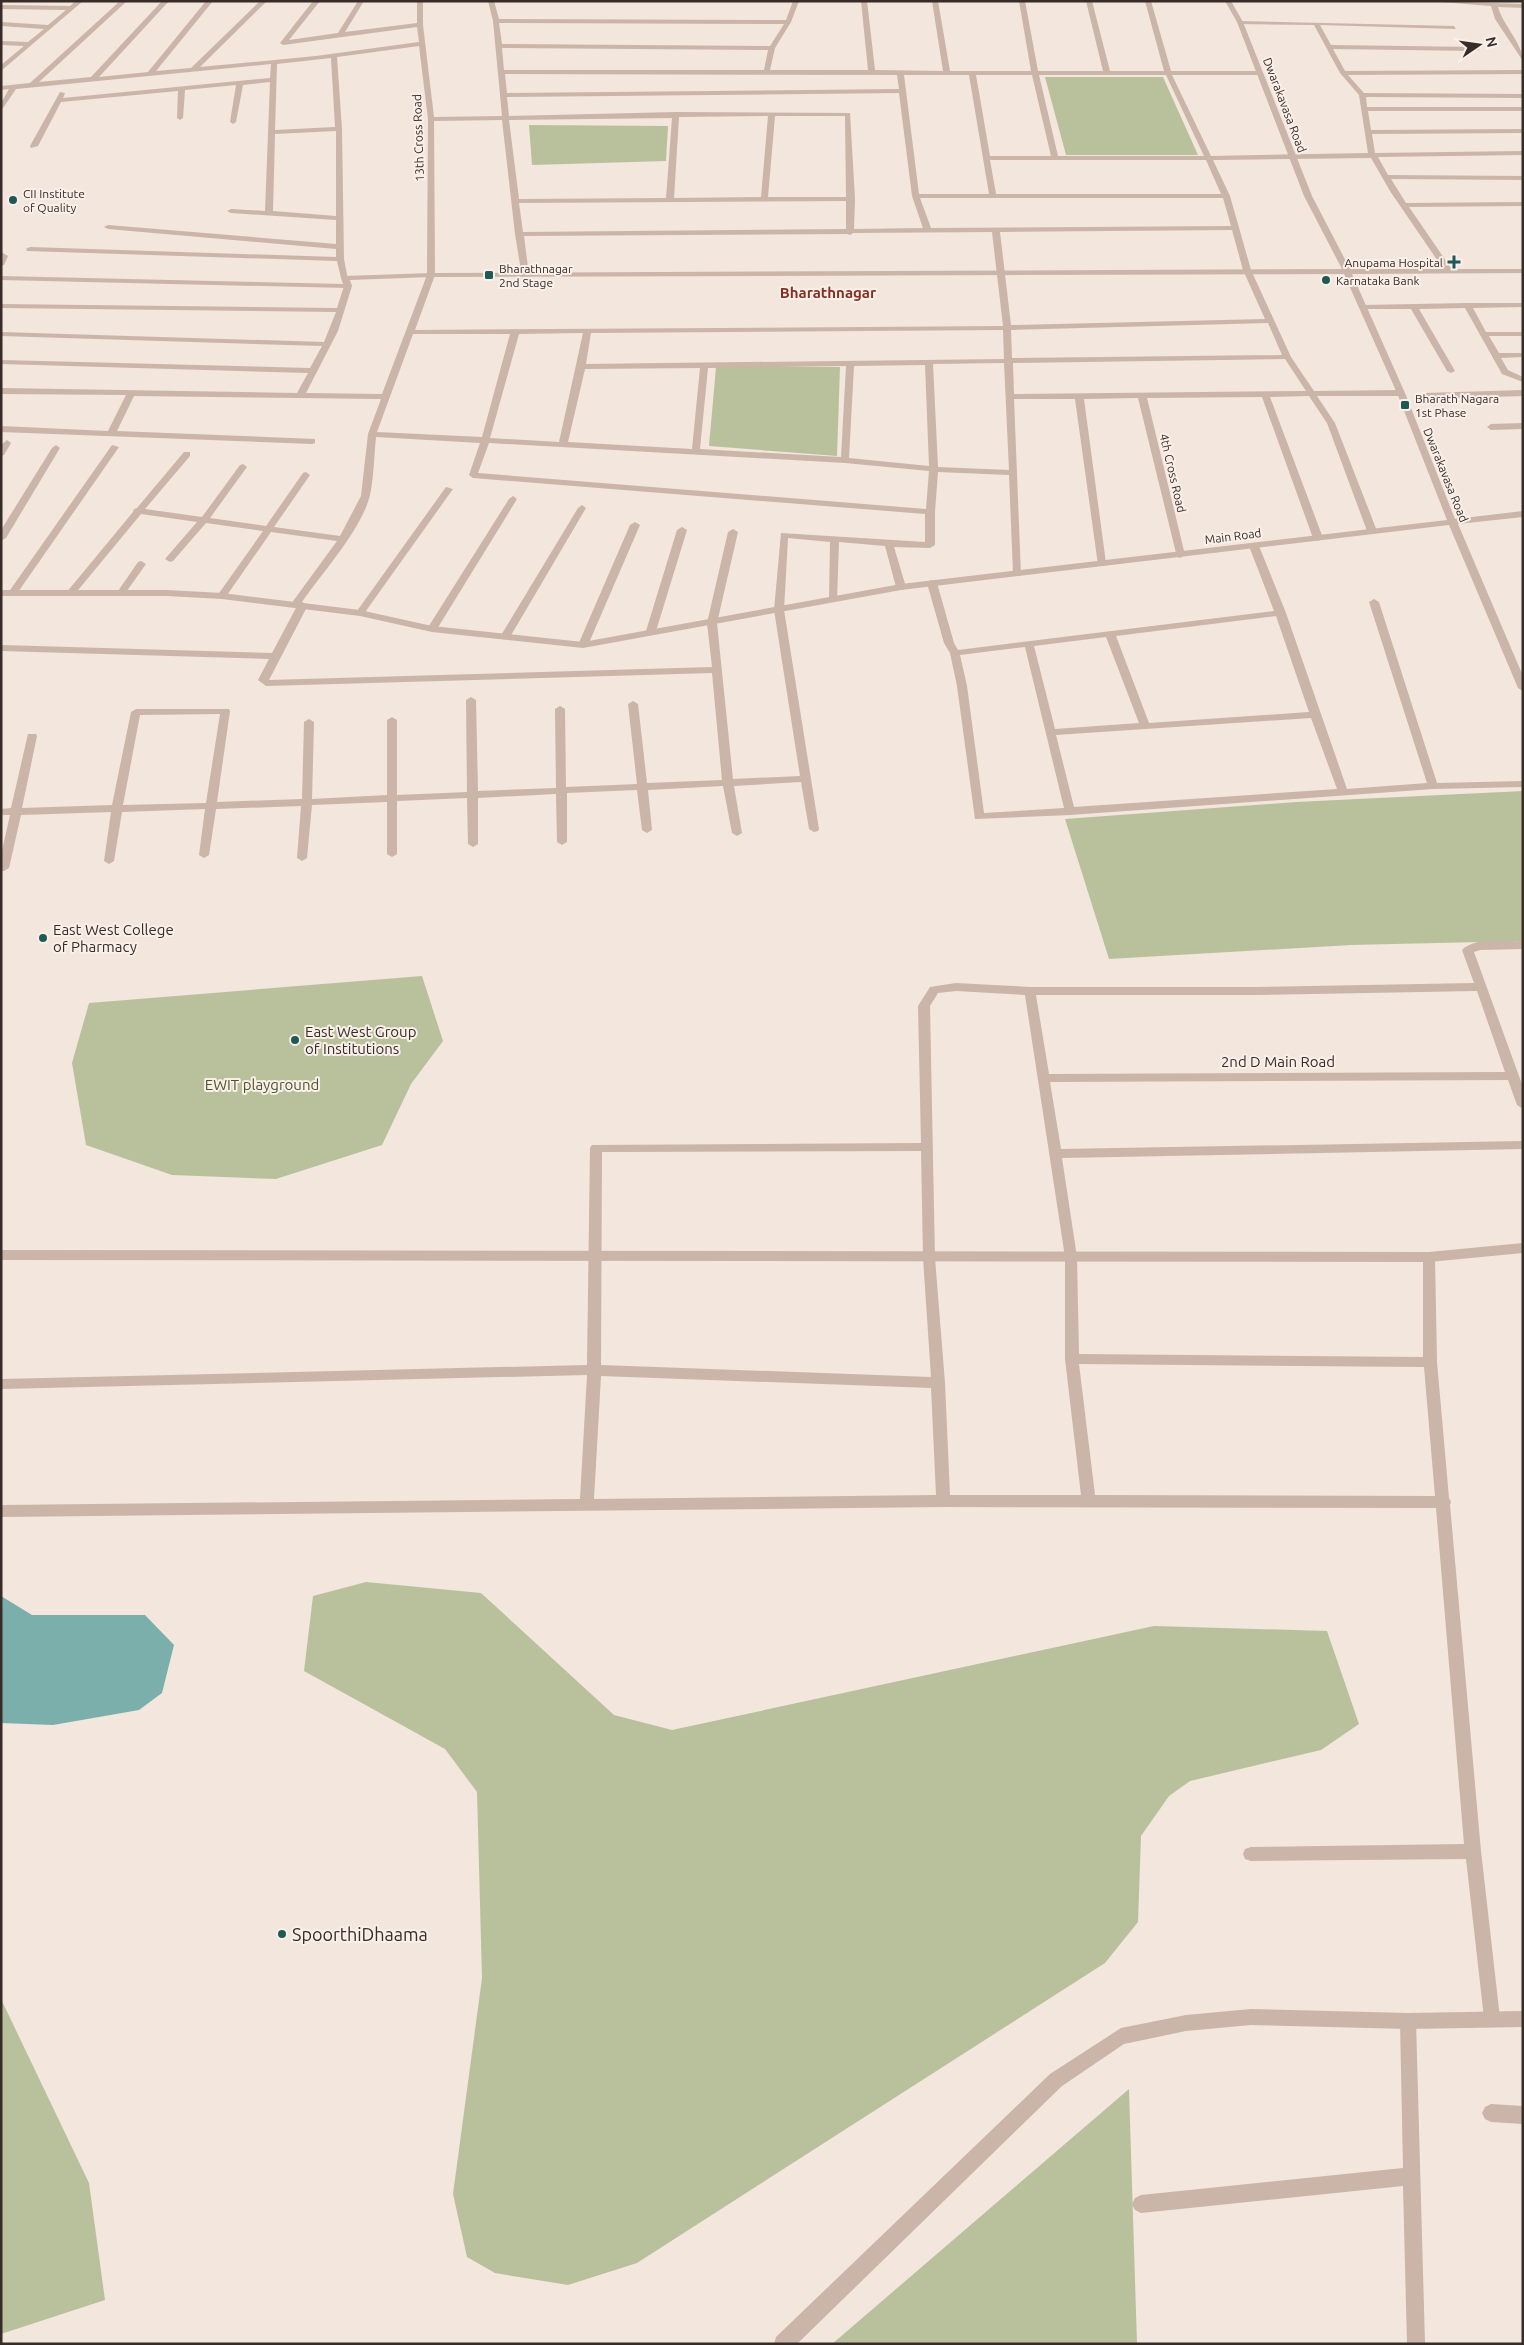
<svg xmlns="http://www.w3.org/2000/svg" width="1524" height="2345" font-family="Ubuntu,sans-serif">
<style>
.green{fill:#b9c19c}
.water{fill:#7bafac}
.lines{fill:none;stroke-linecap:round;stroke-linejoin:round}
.minor{fill:#cbb4a8;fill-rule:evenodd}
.tertiary{fill:#cbb4a8;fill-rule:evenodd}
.poi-dot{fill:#1e5957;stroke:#faf0e9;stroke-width:2}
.labels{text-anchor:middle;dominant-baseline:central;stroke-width:4;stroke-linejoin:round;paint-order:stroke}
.far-street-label{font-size:12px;fill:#372c28;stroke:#faf0e9}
.far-poi-label{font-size:12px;fill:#372c28;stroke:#faf0e9;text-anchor:start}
.far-quarter-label{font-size:15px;font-weight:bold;fill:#872e21;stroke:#faf0e9}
.poi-label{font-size:15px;fill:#372c28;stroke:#faf0e9;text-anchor:start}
.street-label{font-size:15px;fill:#372c28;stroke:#faf0e9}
.park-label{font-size:15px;fill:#4b562c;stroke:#faf0e9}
.near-poi-label{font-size:18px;fill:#372c28;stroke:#faf0e9;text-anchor:start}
</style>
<rect width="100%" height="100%" fill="#f2e6dd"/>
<path class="green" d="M 1045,77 L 1163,77 L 1198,155 L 1066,155 Z
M 529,125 L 668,126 L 666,161 L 532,165 Z
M 716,367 L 840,367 L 837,456 L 709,446 Z
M 1523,791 L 1523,941 L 1351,945 L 1109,959 L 1065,819 L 1296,802 Z
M 422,976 L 443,1041 L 411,1084 L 382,1145 L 276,1179 L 172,1175 L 86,1145 L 72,1063 L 89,1003 Z
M 366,1582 L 481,1593 L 614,1715 L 672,1730 L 1154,1626 L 1327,1631 L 1359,1724 L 1321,1750 L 1190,1781 L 1169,1796 L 1141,1836 L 1138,1922 L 1105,1963 L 637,2263 L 568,2285 L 495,2273 L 467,2257 L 453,2194 L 482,1978 L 477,1792 L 445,1749 L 304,1671 L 313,1596 Z
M 1,1999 L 89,2183 L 105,2300 L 1,2334 Z
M 1129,2089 L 1137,2344 L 832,2344 Z"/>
<path class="water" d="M 1,1596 L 32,1615 L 145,1615 L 174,1645 L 162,1693 L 139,1710 L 53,1725 L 1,1723 Z"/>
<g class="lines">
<path class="minor" d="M 76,1 L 83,1 L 1,71 L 1,65 L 24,46 L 1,45 L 1,41 L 28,42 L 44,29 L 1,26 L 1,22 L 48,25 L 66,10 L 1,9 L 1,5 L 70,6 Z
M 120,1 L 127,1 L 39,82 L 91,77 L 162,1 L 169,1 L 99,77 L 148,72 L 206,1 L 213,1 L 156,71 L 191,68 L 260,1 L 267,1 L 200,67 L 316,56 L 419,42 L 417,27 L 283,45 L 280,43 L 313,1 L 320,1 L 289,40 L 338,33 L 358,1 L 364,1 L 345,32 L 417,23 L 417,1 L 423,1 L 423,25 L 434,117 L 502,116 L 493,21 L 488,1 L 494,1 L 499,19 L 786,20 L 793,1 L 799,1 L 791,22 L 775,48 L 770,70 L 868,70 L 861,1 L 867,1 L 875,70 L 943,71 L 932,1 L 938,1 L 950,71 L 1031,71 L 1019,1 L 1025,1 L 1038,71 L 1103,71 L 1086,1 L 1092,1 L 1110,71 L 1164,71 L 1145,1 L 1151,1 L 1171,71 L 1258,71 L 1261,73 L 1258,75 L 1172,75 L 1211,156 L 1368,153 L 1359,95 L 1340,73 L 1314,25 L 1240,24 L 1238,21 L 1454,26 L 1456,29 L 1320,25 L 1331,45 L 1477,47 L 1480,49 L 1477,51 L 1333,49 L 1345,71 L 1523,70 L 1523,74 L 1348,75 L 1364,93 L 1523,94 L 1523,98 L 1366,97 L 1367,107 L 1523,107 L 1523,111 L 1368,111 L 1371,130 L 1523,129 L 1523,133 L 1372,134 L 1375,153 L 1523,151 L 1523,155 L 1378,157 L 1388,175 L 1523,176 L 1523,180 L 1391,179 L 1406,203 L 1523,202 L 1523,206 L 1409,207 L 1453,271 L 1449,273 L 1446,273 L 1390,191 L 1371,158 L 1213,160 L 1230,196 L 1251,270 L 1291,357 L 1314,391 L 1401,390 L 1405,393 L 1401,396 L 1317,396 L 1335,423 L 1377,531 L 1372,534 L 1367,531 L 1327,423 L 1309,396 L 1270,397 L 1323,538 L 1318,541 L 1313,538 L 1262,397 L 1147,398 L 1185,555 L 1180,558 L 1177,557 L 1138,398 L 1084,399 L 1106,563 L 1101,566 L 1098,565 L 1075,399 L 1014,399 L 1021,575 L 1018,576 L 1013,573 L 1009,475 L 938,472 L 935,512 L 935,545 L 930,548 L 894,547 L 906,587 L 904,589 L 901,590 L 896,587 L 885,546 L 839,542 L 837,600 L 835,602 L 829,602 L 830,542 L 788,538 L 784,610 L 819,829 L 818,831 L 814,832 L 809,829 L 801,782 L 734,786 L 742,833 L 737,836 L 732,833 L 723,786 L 648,790 L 652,830 L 647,833 L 642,830 L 637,790 L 567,793 L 567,842 L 562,845 L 557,842 L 556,794 L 478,798 L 478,844 L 473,847 L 468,844 L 467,798 L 397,801 L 397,854 L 392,857 L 387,854 L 387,802 L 312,805 L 307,858 L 302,861 L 297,858 L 301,806 L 216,809 L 209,855 L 204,858 L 199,855 L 205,809 L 122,812 L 114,861 L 109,864 L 104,861 L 111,812 L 21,815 L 9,868 L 4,871 L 1,871 L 1,855 L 10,815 L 1,815 L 1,809 L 11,808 L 28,734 L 36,734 L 37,736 L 22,808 L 112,805 L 131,712 L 136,709 L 229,709 L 230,711 L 217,802 L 302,799 L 304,722 L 309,719 L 314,722 L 312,799 L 387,795 L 387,720 L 392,717 L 397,720 L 397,795 L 467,792 L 466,700 L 471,697 L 476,700 L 478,791 L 556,788 L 555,709 L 560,706 L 565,709 L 566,787 L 637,784 L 628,704 L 633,701 L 638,704 L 647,783 L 722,780 L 712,673 L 266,686 L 258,680 L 269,659 L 1,651 L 2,645 L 272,653 L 297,606 L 291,604 L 337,541 L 271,532 L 225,598 L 222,599 L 217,596 L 263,531 L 206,523 L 173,561 L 170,562 L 165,559 L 197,522 L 141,514 L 74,595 L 68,595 L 66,593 L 133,512 L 134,509 L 137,508 L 184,452 L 190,452 L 190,456 L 145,509 L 202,517 L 240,465 L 243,464 L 247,467 L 210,518 L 266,526 L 303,473 L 306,472 L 310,475 L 274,527 L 340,536 L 361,496 L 368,434 L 381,399 L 134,396 L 117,431 L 315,439 L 315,443 L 312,444 L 1,432 L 1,426 L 108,431 L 126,395 L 1,394 L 1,388 L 297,393 L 308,373 L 1,364 L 1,360 L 310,368 L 322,346 L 1,336 L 1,332 L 324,342 L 336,312 L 1,308 L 1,304 L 337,308 L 344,286 L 348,284 L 352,286 L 338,331 L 306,393 L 382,394 L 427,275 L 428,119 L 419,46 L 337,57 L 342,129 L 344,259 L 348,280 L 341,278 L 337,261 L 27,251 L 26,249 L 30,247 L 336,257 L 336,249 L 108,229 L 104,227 L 108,225 L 336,244 L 336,220 L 231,213 L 227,211 L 231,209 L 265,211 L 270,82 L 243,85 L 236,122 L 233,124 L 230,122 L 236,85 L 185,90 L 183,118 L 180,120 L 177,118 L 178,91 L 61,102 L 38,146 L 31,148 L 30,146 L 60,92 L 65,93 L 63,98 L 270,78 L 271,64 L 16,89 L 1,111 L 1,103 L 9,89 L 1,90 L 1,86 L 30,83 ZM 499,23 L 784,24 L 770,46 L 502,44 ZM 502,48 L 768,50 L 764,70 L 504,70 ZM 331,58 L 335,127 L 275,130 L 277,64 ZM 505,74 L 897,75 L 899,89 L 507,93 ZM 904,75 L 969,75 L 989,194 L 919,194 ZM 976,75 L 1032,75 L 1051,156 L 990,156 ZM 1039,75 L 1166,75 L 1204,156 L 1058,156 ZM 899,93 L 912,196 L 923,228 L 854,229 L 855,199 L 850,113 L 676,112 L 509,116 L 507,97 ZM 768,116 L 761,197 L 674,198 L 679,117 ZM 775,116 L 845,116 L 846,197 L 768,197 ZM 672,118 L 666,198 L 519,199 L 509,120 ZM 502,120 L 515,234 L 522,277 L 529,275 L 524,236 L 847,234 L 850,235 L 853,233 L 992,232 L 1003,326 L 415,330 L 435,275 L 434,121 ZM 336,131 L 336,216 L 273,211 L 275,134 ZM 990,160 L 1206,160 L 1221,194 L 996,194 ZM 920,198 L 1223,198 L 1231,226 L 931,228 ZM 846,201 L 846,229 L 523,232 L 519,203 ZM 1232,230 L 1243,270 L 1265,319 L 1011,325 L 1000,232 ZM 1268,323 L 1282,355 L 1012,358 L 1011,330 ZM 1003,330 L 1004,359 L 586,364 L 591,333 ZM 583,333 L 559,442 L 490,438 L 519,334 ZM 413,334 L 510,334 L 482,437 L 377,432 ZM 1285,359 L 1306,391 L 1014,394 L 1013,363 ZM 1004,363 L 1009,470 L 938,467 L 933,364 ZM 925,365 L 929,466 L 849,458 L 854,366 ZM 846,366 L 841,457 L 700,449 L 708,368 ZM 700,368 L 692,449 L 568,442 L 585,369 ZM 376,437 L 480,443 L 469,475 L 473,478 L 925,514 L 925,542 L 781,533 L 774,610 L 800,776 L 733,779 L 717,623 L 738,532 L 733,529 L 728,532 L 707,623 L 712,667 L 269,680 L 308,605 L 302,602 C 322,573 362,529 370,495 C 374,476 374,456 376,437 ZM 489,443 L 845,463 L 929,471 L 926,509 L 478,473 ZM 220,714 L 206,803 L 123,805 L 140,715 Z
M 1429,1 L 1523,4 L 1523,8 L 1498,7 C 1503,25 1523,44 1523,61 L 1495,19 L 1491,6 Z
M 1,252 L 8,256 L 4,265 L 1,265 Z
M 1467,303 L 1523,303 L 1523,307 L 1473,308 L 1486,332 L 1523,332 L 1523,336 L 1489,336 L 1499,353 L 1523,353 L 1523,357 L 1501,358 L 1508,370 L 1523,377 L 1523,382 L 1502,374 L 1465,308 L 1419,309 L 1455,371 L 1451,373 L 1447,371 L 1411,309 L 1363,309 L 1359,307 L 1363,305 Z
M 1523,390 L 1523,396 L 1425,399 L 1421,396 L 1425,393 Z
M 1523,423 L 1523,429 L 1491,430 L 1487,427 L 1491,424 Z
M 7,440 L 11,443 L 4,455 L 1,456 L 1,445 Z
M 56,445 L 60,448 L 6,538 L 1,541 L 1,530 L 52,448 Z
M 112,445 L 119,447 L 16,595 L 10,595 L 8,593 Z
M 446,487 L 453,489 L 363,615 L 357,615 L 357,611 Z
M 513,496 L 517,499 L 437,629 L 435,631 L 429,631 L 427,629 L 509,499 Z
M 582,505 L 586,508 L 510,637 L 508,639 L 502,639 L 500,637 L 578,508 Z
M 635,522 L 640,525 L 588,645 L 586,647 L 580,647 L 578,645 L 630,525 Z
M 682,527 L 687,530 L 656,631 L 651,634 L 648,633 L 646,631 L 677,530 Z
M 1254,543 L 1259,546 L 1286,613 L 1347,789 L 1427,783 L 1369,602 L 1374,599 L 1379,602 L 1437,783 L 1523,781 L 1523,787 L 1433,789 L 1070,815 L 975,819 L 957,686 L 950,653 L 944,643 L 927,583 L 929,581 L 932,580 L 937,583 L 954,643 L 958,650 L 1274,611 L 1249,546 ZM 1276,616 L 1309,712 L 1149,723 L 1116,636 ZM 1106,637 L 1139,723 L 1055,729 L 1034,646 ZM 1025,647 L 1064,808 L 984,813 L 967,686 L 960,655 ZM 1311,718 L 1337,789 L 1074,807 L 1056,735 Z
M 141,561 L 146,564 L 124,595 L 118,595 L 118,591 L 138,562 Z
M 1523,941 L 1523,949 L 1480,950 L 1474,952 L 1523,1087 L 1523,1109 L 1517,1105 L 1508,1080 L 1050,1082 L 1061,1149 L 1523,1141 L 1523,1149 L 1062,1158 L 1077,1257 L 1079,1354 L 1423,1357 L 1423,1257 L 1424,1254 L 1434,1254 L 1435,1257 L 1437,1362 L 1449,1498 L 1451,1502 L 1450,1505 L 1481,1851 L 1500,2018 L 1498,2024 L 1492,2026 L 1486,2024 L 1484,2018 L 1466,1859 L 1251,1861 L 1245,1859 L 1243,1854 L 1245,1849 L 1251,1847 L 1464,1844 L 1436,1508 L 943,1507 L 1,1517 L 1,1505 L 580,1499 L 587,1375 L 1,1389 L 1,1379 L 587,1365 L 590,1148 L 592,1145 L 921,1143 L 918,1006 L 930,987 L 956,983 L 1030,987 L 1258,987 L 1474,983 L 1462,950 C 1474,937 1506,942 1523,941 ZM 956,991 L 1025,995 L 1065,1257 L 1065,1359 L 1081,1495 L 950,1495 L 945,1383 L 935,1258 L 930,1006 L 938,993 ZM 1477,991 L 1505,1072 L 1049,1074 L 1036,995 L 1258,995 ZM 921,1151 L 923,1258 L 931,1377 L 601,1365 L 602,1152 ZM 1079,1364 L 1424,1367 L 1435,1496 L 1095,1495 ZM 601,1376 L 931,1388 L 936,1495 L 594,1499 Z
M 1408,2013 L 1414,2015 L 1416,2021 L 1425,2344 L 1407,2344 L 1403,2186 L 1141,2213 L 1135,2210 L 1132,2204 L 1135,2198 L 1141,2195 L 1403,2168 L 1400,2021 L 1402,2015 Z
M 1491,2104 L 1523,2106 L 1523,2124 L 1491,2122 L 1485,2119 L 1482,2113 L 1485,2107 Z"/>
<path class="tertiary" d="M 1225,1 L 1231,1 L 1243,22 L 1312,196 L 1350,269 L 1523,269 L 1523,273 L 1352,274 L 1405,393 L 1455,519 L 1523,511 L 1523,517 L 1458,524 L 1523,676 L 1523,691 L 1518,688 L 1449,525 L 901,590 L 583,648 L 432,632 L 360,616 L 222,599 L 167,596 L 1,596 L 1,590 L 167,590 L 222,593 L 360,610 L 432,626 L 583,642 L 901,584 L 1447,520 L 1397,393 L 1344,274 L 431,277 L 350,280 L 352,286 L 348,288 L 1,280 L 1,276 L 343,284 L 341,278 L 345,276 L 431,273 L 1342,269 L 1304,196 L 1237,22 Z
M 1523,1243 L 1523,1253 L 1429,1262 L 1,1260 L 1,1250 L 1429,1252 Z
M 1251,2009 L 1408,2013 L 1523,2011 L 1523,2027 L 1408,2029 L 1251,2025 L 1186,2031 L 1124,2044 L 1062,2086 L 797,2344 L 774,2344 L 776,2337 L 1050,2074 L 1121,2028 L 1186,2015 Z"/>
</g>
<g class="poi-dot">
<circle cx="13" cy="200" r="5"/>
<path d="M1451.5 254.5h5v5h5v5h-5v5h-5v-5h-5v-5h5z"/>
<rect x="484" y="270" width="10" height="10" rx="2.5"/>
<circle cx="1326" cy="280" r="5"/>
<rect x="1400" y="400" width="10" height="10" rx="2.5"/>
<circle cx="43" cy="938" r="5"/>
<circle cx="295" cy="1040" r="5"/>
<circle cx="282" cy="1934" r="5"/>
</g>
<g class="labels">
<g class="far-street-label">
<text transform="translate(1285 105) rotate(69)">Dwarakavasa Road</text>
<text transform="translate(418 138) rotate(-92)">13th Cross Road</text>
<text transform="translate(1173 473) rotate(77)">4th Cross Road</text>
<text transform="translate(1446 475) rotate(68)">Dwarakavasa Road</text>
<text transform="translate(1233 536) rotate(-7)">Main Road</text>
</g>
<g class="far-poi-label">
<text x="23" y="193">CII Institute<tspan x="23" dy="14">of Quality</tspan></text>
<text x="1443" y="262" text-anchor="end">Anupama Hospital</text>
<text x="499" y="268">Bharathnagar<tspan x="499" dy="14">2nd Stage</tspan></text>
<text x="1336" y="280">Karnataka Bank</text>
<text x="1415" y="398">Bharath Nagara<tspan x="1415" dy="14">1st Phase</tspan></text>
</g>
<g class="far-quarter-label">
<text x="828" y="292">Bharathnagar</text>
</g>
<g class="poi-label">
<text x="53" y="929">East West College<tspan x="53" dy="17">of Pharmacy</tspan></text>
<text x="305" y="1031">East West Group<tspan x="305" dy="17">of Institutions</tspan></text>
</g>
<g class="street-label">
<text x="1278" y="1061">2nd D Main Road</text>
</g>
<g class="park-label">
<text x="262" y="1084">EWIT playground</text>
</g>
<g class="near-poi-label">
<text x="292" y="1934">SpoorthiDhaama</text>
</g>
</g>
<rect width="1524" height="2345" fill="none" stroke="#372c28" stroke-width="5"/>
<g transform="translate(1479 45) rotate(77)" stroke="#faf0e9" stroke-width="4" paint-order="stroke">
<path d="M0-4L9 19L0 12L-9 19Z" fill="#372c28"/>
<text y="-8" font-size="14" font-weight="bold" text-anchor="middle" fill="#372c28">N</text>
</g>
</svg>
